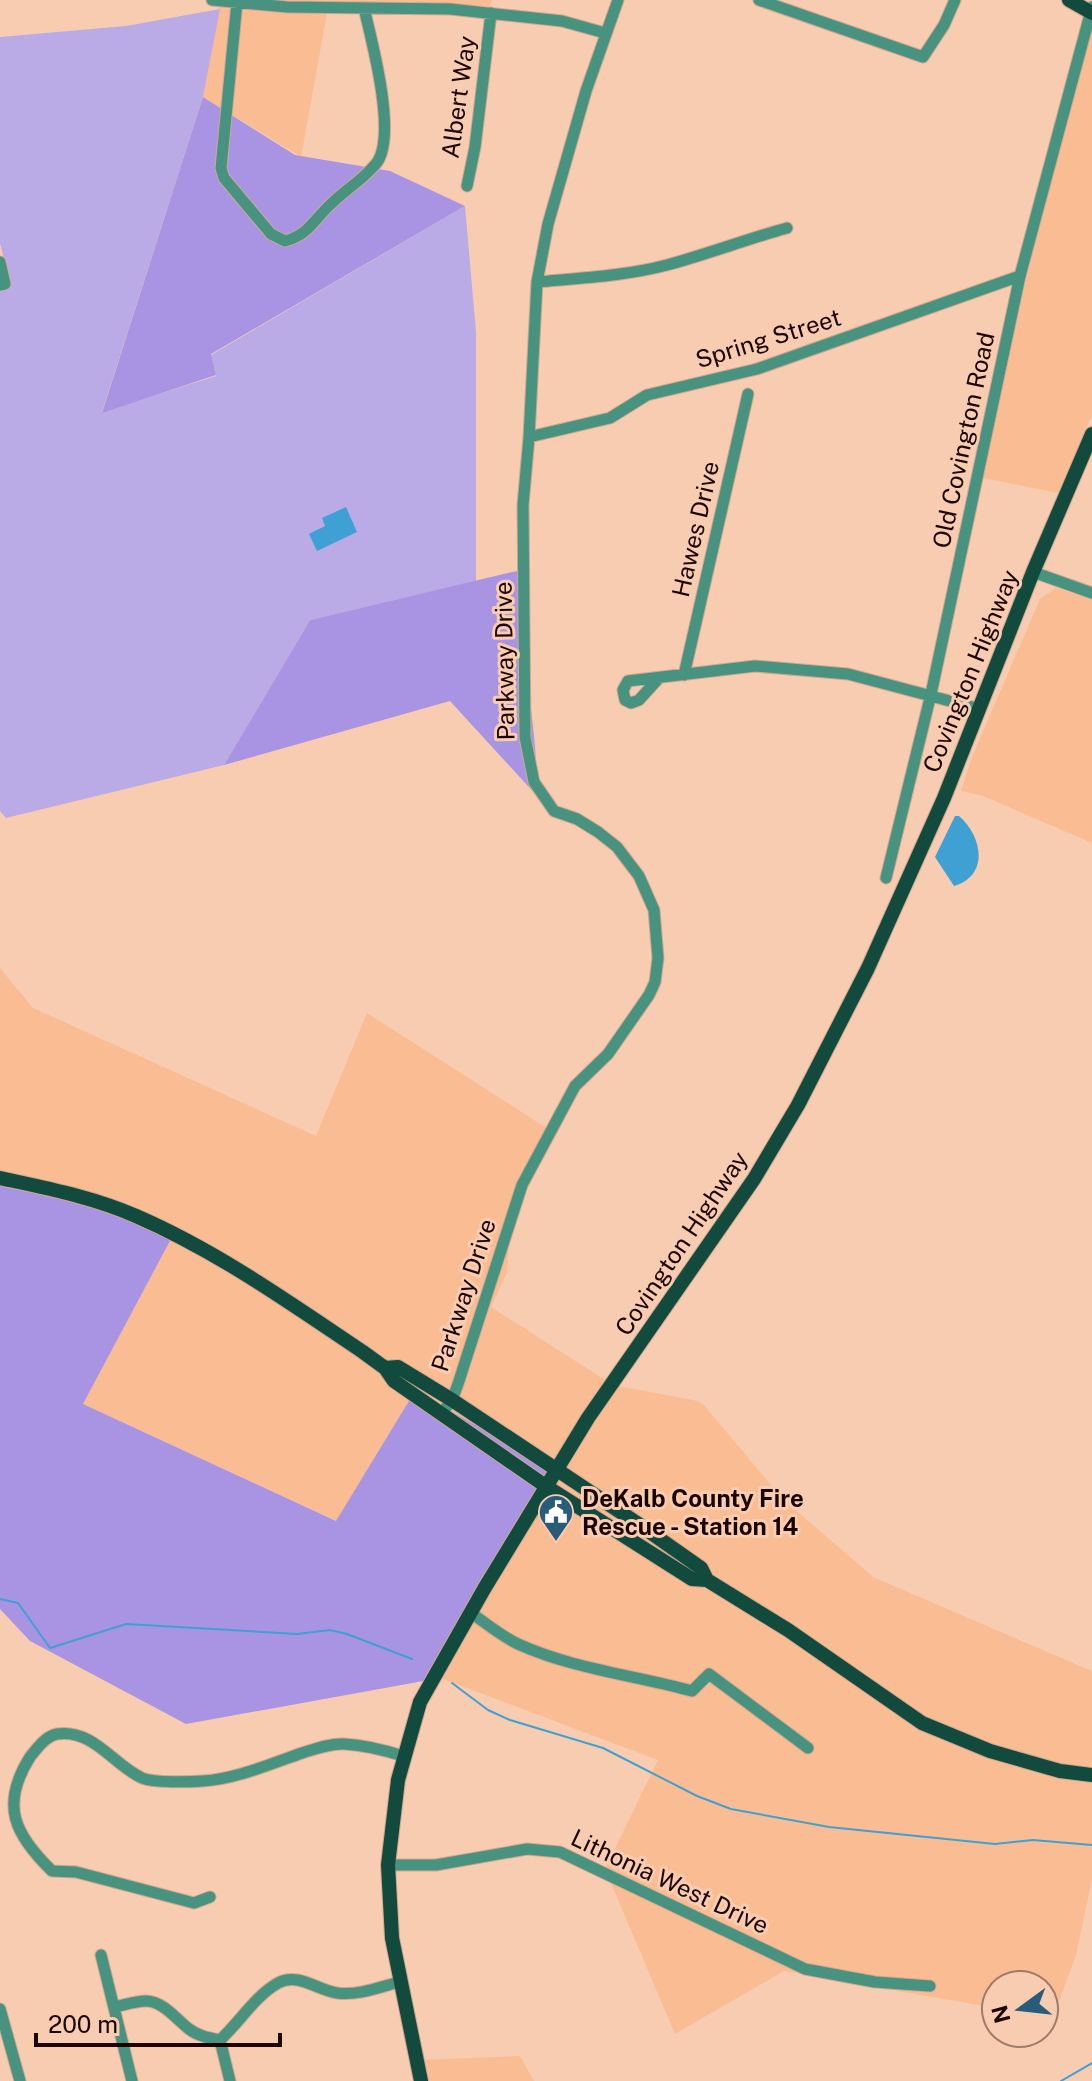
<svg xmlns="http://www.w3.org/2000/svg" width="1092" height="2081" font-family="'Public Sans',sans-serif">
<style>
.built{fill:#fabd93}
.green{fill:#baabe7}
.forest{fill:#a994e4}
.water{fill:#3fa0d3}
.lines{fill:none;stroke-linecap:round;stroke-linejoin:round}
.stream{stroke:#3fa0d3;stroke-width:2}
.minor-casing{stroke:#cfa890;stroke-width:13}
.major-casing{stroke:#cfa890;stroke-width:16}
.minor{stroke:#489280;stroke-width:11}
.major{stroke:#134a3e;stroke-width:14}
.labels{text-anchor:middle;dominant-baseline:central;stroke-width:6;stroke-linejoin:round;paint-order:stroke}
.street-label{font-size:24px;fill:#1b0400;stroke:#f7ccb0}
.poi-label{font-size:24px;font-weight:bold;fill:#1b0400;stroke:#f7ccb0;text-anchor:start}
</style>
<rect width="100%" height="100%" fill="#f7ccb0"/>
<path class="built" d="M 220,0 L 492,0 L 490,6 L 329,2 L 301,157 L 203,97 Z
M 1090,15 L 1092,16 L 1092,415 L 1058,493 L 979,477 Z
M 1056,588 L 1092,599 L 1092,843 L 983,796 L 961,791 L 972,757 L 1040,599 Z
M 0,968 L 33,1008 L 316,1136 L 367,1013 L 553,1132 L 511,1214 L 507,1272 L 491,1307 L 613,1385 L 698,1401 L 704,1405 L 781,1497 L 873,1577 L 1092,1671 L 1092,1880 L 1076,1955 L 1053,2018 L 1044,2017 L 1044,1985 L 996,1985 L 996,2008 L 784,1971 L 675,2034 L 605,1869 L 658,1760 L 440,1678 L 415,1391 L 337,1521 L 83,1404 L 171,1239 L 0,1181 Z
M 520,2056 L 534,2081 L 418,2081 L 414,2060 Z"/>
<path class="green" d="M 220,9 L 203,97 L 102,412 L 216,376 L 211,355 L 465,206 L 476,332 L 476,581 L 310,620 L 224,765 L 6,818 L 0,811 L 0,270 L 6,268 L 0,243 L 0,37 L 126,26 Z"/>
<path class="forest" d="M 203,97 L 295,155 L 390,171 L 465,206 L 211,354 L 216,375 L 102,413 Z
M 521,570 C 517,646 538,720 537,796 L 450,701 L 224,765 L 310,620 Z
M 0,1181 L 83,1196 L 171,1239 L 83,1404 L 336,1521 L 415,1391 L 556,1470 L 541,1505 L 440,1678 L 186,1724 L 30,1641 L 0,1609 Z"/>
<path class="water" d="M 346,507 L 357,532 L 317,551 L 309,534 L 325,526 L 322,518 Z
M 955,816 L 959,816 C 982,836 990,875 954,886 L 935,857 Z"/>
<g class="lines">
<path class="stream" d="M 0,1599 L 18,1603 L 50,1648 L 126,1624 L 297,1634 L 330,1630 L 347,1634 L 412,1659
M 452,1683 L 488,1710 L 510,1720 L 603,1748 L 697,1796 L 731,1809 L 829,1827 L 995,1844 L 1033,1840 L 1092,1845
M 1061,2081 L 1092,2063"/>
<g class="minor-casing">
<path id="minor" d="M 212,0 L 287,7 L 450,9 L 562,21 L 605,33
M 759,0 L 923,57 L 944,25 L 955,0
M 237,2 L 221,168 L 224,178 L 271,234 L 285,241 C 309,235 315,218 332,203 C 346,189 367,177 378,161 C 396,131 372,42 364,8
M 467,186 L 475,147 L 491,13
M 0,262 L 5,284 L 0,285
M 537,282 C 581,278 625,276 667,265 C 708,254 747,239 787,228
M 529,437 L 610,418 L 647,395 L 757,369 L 1020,276
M 1033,572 L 1092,593
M 684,675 L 748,394
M 659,678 L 639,700 L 631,703 L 625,700 L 623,690 L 628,681 L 755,666 L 848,674 L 980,709
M 886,878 L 931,694 L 1020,276 L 1092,7
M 441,1414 L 452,1400 L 458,1384 L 522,1185 L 575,1086 L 608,1054 L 649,995 L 655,982 L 658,958 L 654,910 L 639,876 L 617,847 L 598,832 L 577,819 L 554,811 L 534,782 L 525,737 L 523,505 L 529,437 L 537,282 L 548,224 L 586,91 L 618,0
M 471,1613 C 486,1623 501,1636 518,1644 C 573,1669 634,1675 692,1691 L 709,1674 L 808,1748
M 388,1865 L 436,1865 L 527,1849 L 560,1852 L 805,1969 L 875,1982 L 930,1986
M 210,1897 L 194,1903 L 76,1872 L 52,1871 C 14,1834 0,1805 30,1757 C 37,1748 46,1736 57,1734 C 94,1729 113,1765 142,1778 C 154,1783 189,1782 203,1781 C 236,1779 270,1764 302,1753 C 315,1749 330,1743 344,1744 C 364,1745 384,1750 403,1756
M 101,1955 L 132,2081
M 114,2007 C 124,2005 136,2001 146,2001 C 163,2001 177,2020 189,2029 C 198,2036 209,2038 220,2040 C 239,2023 255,1996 278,1983 C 298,1972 317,1990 337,1993 C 358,1996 380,1987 399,1982
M 0,2009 L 20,2081
M 220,2040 L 230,2081"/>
</g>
<g class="major-casing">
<path id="major" d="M 1069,0 L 1092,13
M 0,1178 C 46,1188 93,1197 136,1216 C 217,1251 290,1303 363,1352 L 385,1368 L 394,1381 L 547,1487 L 692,1579 L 707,1580 L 788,1630 L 922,1723 L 990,1751 L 1060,1771 L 1092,1775
M 385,1368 L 398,1367 L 452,1400 L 637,1523 L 701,1568 L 707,1580
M 421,2081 L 392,1938 L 388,1865 L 398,1780 L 420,1702 L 484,1589 L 588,1418 L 754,1179 L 798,1105 L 868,968 L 944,798 L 1033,572 L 1092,434"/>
</g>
<use href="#minor" class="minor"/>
<use href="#major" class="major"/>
</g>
<defs>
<g id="civic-pin" transform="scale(1.8)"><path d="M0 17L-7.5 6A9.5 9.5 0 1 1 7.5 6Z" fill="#285c78" stroke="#f7ccb0"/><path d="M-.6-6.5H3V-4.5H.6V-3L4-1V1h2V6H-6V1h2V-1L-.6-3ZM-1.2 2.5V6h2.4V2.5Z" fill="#fff"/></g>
</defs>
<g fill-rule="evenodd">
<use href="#civic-pin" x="556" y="1512"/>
</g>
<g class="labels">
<g class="street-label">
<text transform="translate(458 97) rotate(-82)">Albert Way</text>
<text transform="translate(768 338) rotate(-17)">Spring Street</text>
<text transform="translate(963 440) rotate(-78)">Old Covington Road</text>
<text transform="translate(695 529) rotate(-77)">Hawes Drive</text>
<text transform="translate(504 661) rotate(-91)">Parkway Drive</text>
<text transform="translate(970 671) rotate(-68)">Covington Highway</text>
<text transform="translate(681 1243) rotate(-56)">Covington Highway</text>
<text transform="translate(463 1295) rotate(-72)">Parkway Drive</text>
<text transform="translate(670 1881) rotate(25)">Lithonia West Drive</text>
</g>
<g class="poi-label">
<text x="582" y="1498">DeKalb County Fire<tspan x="582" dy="28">Rescue - Station 14</tspan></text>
</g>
</g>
<g transform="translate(1020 2009) rotate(255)"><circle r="38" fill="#f7ccb0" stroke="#9f7c6a" stroke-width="2"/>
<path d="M0-6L14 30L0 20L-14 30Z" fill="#285c78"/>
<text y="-12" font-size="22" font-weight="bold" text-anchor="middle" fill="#1b0400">N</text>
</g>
<path d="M36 2033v12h244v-12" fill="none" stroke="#1b0400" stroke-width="4"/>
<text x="48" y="2033" font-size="24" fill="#1b0400" stroke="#f7ccb0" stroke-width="6" paint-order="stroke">200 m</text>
</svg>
